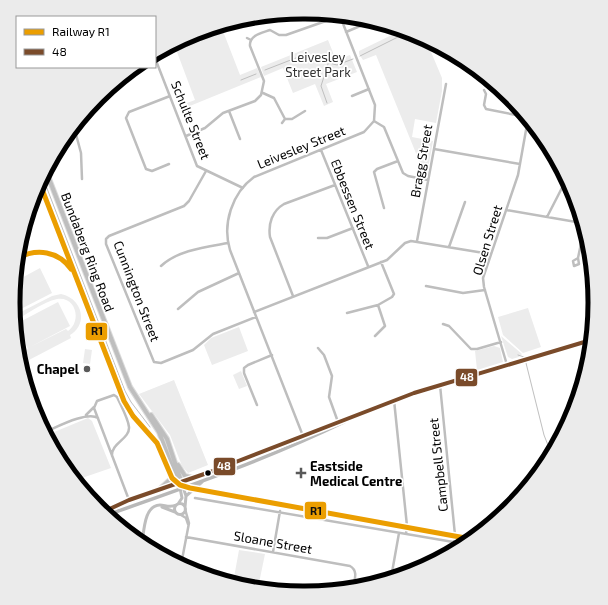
<svg xmlns="http://www.w3.org/2000/svg" width="608" height="605" font-family="'Exo 2',sans-serif">
<style>
.green{fill:#ececec}
.lines{fill:none;stroke-linecap:round;stroke-linejoin:round}
.stream{stroke:#bfbfbf;stroke-width:1}
.primary-casing{stroke:#dbdbdb;stroke-width:6}
.minor{stroke:#bebebe;stroke-width:2.5}
.tertiary{stroke:#bebebe;stroke-width:3}
.secondary{stroke:#b8b8b8;stroke-width:3.5}
.primary{stroke:#bebebe;stroke-width:4}
.bus-1-casing{stroke:#fff;stroke-width:7}
.bus-1{stroke:#7a4b2a;stroke-width:4}
.rail-1-casing{stroke:#fff;stroke-width:8}
.rail-1{stroke:#eb9e00;stroke-width:5}
.poi-dot{fill:#595959;stroke:#fff;stroke-width:1.5}
.bus-dot{fill:#000;stroke:#fff;stroke-width:1.5}
.labels{text-anchor:middle;dominant-baseline:central;stroke-width:3.5;stroke-linejoin:round;paint-order:stroke}
.park-label{font-size:13px;fill:#333;stroke:#fff}
.street-label{font-size:13px;fill:#000;stroke:#fff}
.poi-label{font-size:13px;font-weight:bold;fill:#000;stroke:#fff;text-anchor:end}
.rim{fill:none;stroke:#000;stroke-width:5}
.line-badge{stroke:#fff;stroke-width:1.5}
.badge-label{font-size:11px;text-anchor:middle;font-weight:bold;fill:#fff}
.pale-badge-label{font-size:11px;text-anchor:middle;font-weight:bold;fill:#111}
</style>
<rect width="100%" height="100%" fill="#fff"/>
<path class="green" d="M 221,26 L 240,75 L 257,68 L 261,77 L 180,110 L 179,106 L 195,100 L 174,44 Z
M 402,30 L 426,40 L 442,78 L 442,91 L 436,123 L 415,119 L 412,137 L 433,141 L 427,174 L 424,173 L 376,55 L 363,60 L 359,54 L 359,51 Z
M 328,40 L 336,60 L 350,55 L 357,72 L 326,84 L 333,102 L 324,106 L 315,84 L 293,93 L 283,68 L 264,76 L 261,67 Z
M 447,51 L 470,64 L 445,60 Z
M 530,122 L 540,134 L 528,132 Z
M 40,268 L 52,293 L 15,312 L 16,281 Z
M 61,294 C 82,298 89,324 70,335 L 71,338 L 29,360 L 28,358 L 24,360 L 19,357 L 18,350 L 24,352 L 28,349 L 16,324 L 58,302 L 70,326 L 30,347 L 66,329 L 68,331 C 82,321 76,296 57,299 C 43,302 27,314 15,321 L 15,315 L 52,296 Z
M 528,308 L 541,347 L 523,353 L 503,335 L 498,317 Z
M 239,327 L 248,351 L 212,365 L 204,345 L 211,338 Z
M 501,336 L 522,354 L 519,357 L 512,359 L 508,357 Z
M 494,346 L 500,348 L 503,362 L 477,370 L 475,351 Z
M 85,349 L 92,350 L 90,364 L 83,363 Z
M 241,371 L 247,386 L 239,389 L 233,375 Z
M 174,380 L 208,465 L 188,473 L 182,466 L 170,435 L 139,394 Z
M 88,418 L 92,421 L 111,468 L 79,479 L 81,487 L 62,464 L 47,435 Z
M 239,550 L 265,554 L 258,588 L 233,583 Z"/>
<g class="lines">
<path class="stream" d="M 360,56 L 408,32
M 265,70 L 301,56 L 337,65 L 353,59
M 241,80 L 256,74
M 327,103 L 321,86 L 328,64
M 43,178 L 125,391 L 131,402 L 150,427
M 518,355 L 524,357
M 526,363 L 544,435 L 551,453"/>
<g class="primary-casing">
<path id="primary" d="M 46,171 L 130,387 L 159,432 L 180,488
M 151,415 L 167,439 L 183,487
M 178,465 L 185,476 L 193,478
M 160,489 L 172,478 L 174,473"/>
</g>
<path class="minor" d="M 346,32 L 372,21
M 247,38 L 251,40
M 155,58 L 197,166 L 243,188
M 484,90 L 486,94 L 484,105 L 486,109 L 526,117
M 263,93 L 274,98 L 285,119 L 292,119 L 305,111
M 352,96 L 369,89
M 229,111 L 240,139
M 374,121 L 384,127 L 403,173 L 408,176 L 428,180
M 282,123 L 285,119
M 74,127 L 81,153 L 82,179
M 186,136 L 205,128 L 223,113 L 255,101 L 261,95 L 264,81 L 250,46 C 249,35 262,33 270,30 L 279,35 L 286,35 L 340,16
M 434,149 L 520,164
M 321,150 L 368,266
M 169,164 L 152,171 L 146,169 L 126,118 L 129,112 L 170,96
M 206,171 L 189,201 L 184,206 L 109,236 L 106,239 L 106,244 L 154,362 L 161,363 L 193,350 L 213,334 L 256,317
M 384,208 L 374,172 L 377,169 L 398,161
M 506,210 L 582,223
M 547,217 L 566,180
M 318,238 L 327,238 L 353,228
M 417,241 L 446,84
M 449,247 L 465,202
M 578,258 L 584,229
M 578,258 L 579,264 L 574,266 L 573,261 Z
M 161,266 C 178,250 206,247 228,243
M 426,286 L 463,293 L 485,290
M 293,296 L 270,237 C 268,224 272,211 284,204 L 335,185
M 378,305 L 392,297 L 394,294 L 381,262
M 178,309 L 198,292 L 239,273
M 254,312 L 387,260 L 405,243 L 411,241 L 490,254
M 347,313 L 378,305
M 443,324 L 449,326 L 471,349 L 477,349 L 501,342
M 375,336 L 385,326 L 378,305
M 318,348 L 324,355 L 332,376 L 329,397 L 338,422
M 507,365 L 484,287 L 483,278 L 518,175 L 528,119
M 440,385 L 455,535 L 454,543
M 394,400 L 407,526 L 406,534
M 257,405 L 244,373 L 244,368 L 248,365 L 272,355
M 86,415 L 94,407
M 45,432 C 57,427 87,411 98,418
M 303,436 L 230,250 C 222,224 232,193 254,177 L 364,132 L 374,121 L 375,105 L 340,16
M 112,456 C 111,443 130,439 129,427 C 128,418 121,406 117,397 L 114,395 L 97,401 L 94,408 L 129,500
M 195,498 L 465,544
M 181,515 L 186,518 L 188,524
M 186,537 L 350,566 C 359,571 354,581 353,588
M 273,552 L 280,511
M 181,565 L 189,523 L 185,509
M 391,578 L 399,533"/>
<path class="tertiary" d="M 183,487 L 186,496 L 185,507
M 186,496 L 202,482
M174.5 509a5.5 5.5 0 1 1 11 0a5.5 5.5 0 1 1-11 0Z
M 178,504 L 182,498 L 180,488
M 162,507 L 175,512
M 142,543 C 144,532 144,505 160,505 C 165,505 170,508 176,505"/>
<path class="secondary" d="M 103,512 L 129,500 L 210,472 L 414,393 L 591,340
M 107,515 C 187,487 268,459 344,422"/>
<use href="#primary" class="primary"/>
<g class="bus-1-casing">
<path id="bus-1" d="M 103,512 L 129,500 L 210,472 L 414,393 L 591,340"/>
</g>
<use href="#bus-1" class="bus-1"/>
<g class="rail-1-casing">
<path id="rail-1" d="M 40,184 L 124,401 L 133,416 L 157,443 L 172,478 L 180,485 L 190,488 L 471,539
M 18,258 C 37,248 58,251 71,269"/>
</g>
<use href="#rail-1" class="rail-1"/>
</g>
<g class="poi-dot">
<circle cx="87" cy="369" r="4"/>
<path d="M299 467h4v4h4v4h-4v4h-4v-4h-4v-4h4z"/>
</g>
<circle class="bus-dot" cx="208" cy="473" r="3.5"/>
<g class="labels">
<g class="park-label">
<text x="318" y="57">Leivesley<tspan x="318" dy="15">Street Park</tspan></text>
</g>
<g class="street-label">
<text transform="translate(191 120) rotate(68)">Schulte Street</text>
<text transform="translate(301 147) rotate(-22)">Leivesley Street</text>
<text transform="translate(421 161) rotate(-80)">Bragg Street</text>
<text transform="translate(353 204) rotate(68)">Ebbessen Street</text>
<text transform="translate(487 240) rotate(-73)">Olsen Street</text>
<text transform="translate(88 252) rotate(69)">Bundaberg Ring Road</text>
<text transform="translate(137 291) rotate(69)">Cunnington Street</text>
<text transform="translate(438 465) rotate(-96)">Campbell Street</text>
<text transform="translate(273 542) rotate(10)">Sloane Street</text>
</g>
<g class="poi-label">
<text x="79" y="369">Chapel</text>
<text x="310" y="466" text-anchor="start">Eastside<tspan x="310" dy="15">Medical Centre</tspan></text>
</g>
</g>
<path d="M0 0H608V605H0ZM303 19H305A283 283 0 0 1 588 302V303A283 283 0 0 1 305 586H303A283 283 0 0 1 20 303V302A283 283 0 0 1 303 19Z" fill="#ebebeb" fill-rule="evenodd"/>
<path class="rim" d="M303 19H305A283 283 0 0 1 588 302V303A283 283 0 0 1 305 586H303A283 283 0 0 1 20 303V302A283 283 0 0 1 303 19Z"/>
<g class="line-badge">
<rect x="85" y="322" width="23" height="19" rx="4" fill="#eb9e00"/>
<rect x="455" y="368" width="23" height="19" rx="4" fill="#7a4b2a"/>
<rect x="213" y="457" width="23" height="19" rx="4" fill="#7a4b2a"/>
<rect x="304" y="501" width="23" height="19" rx="4" fill="#eb9e00"/>
</g>
<g class="badge-label">
<text x="467" y="381">48</text>
<text x="224" y="470">48</text>
</g>
<g class="pale-badge-label">
<text x="97" y="335">R1</text>
<text x="316" y="515">R1</text>
</g>
<rect x="16" y="16" width="140" height="52" fill="#ffffff" stroke="#999999"/>
<rect x="24" y="29" width="20" height="6" fill="#eb9e00" stroke="#999999"/>
<text x="52" y="36" font-size="12" fill="#000000">Railway R1</text>
<rect x="24" y="49" width="20" height="6" fill="#7a4b2a" stroke="#999999"/>
<text x="52" y="56" font-size="12" fill="#000000">48</text>
</svg>
